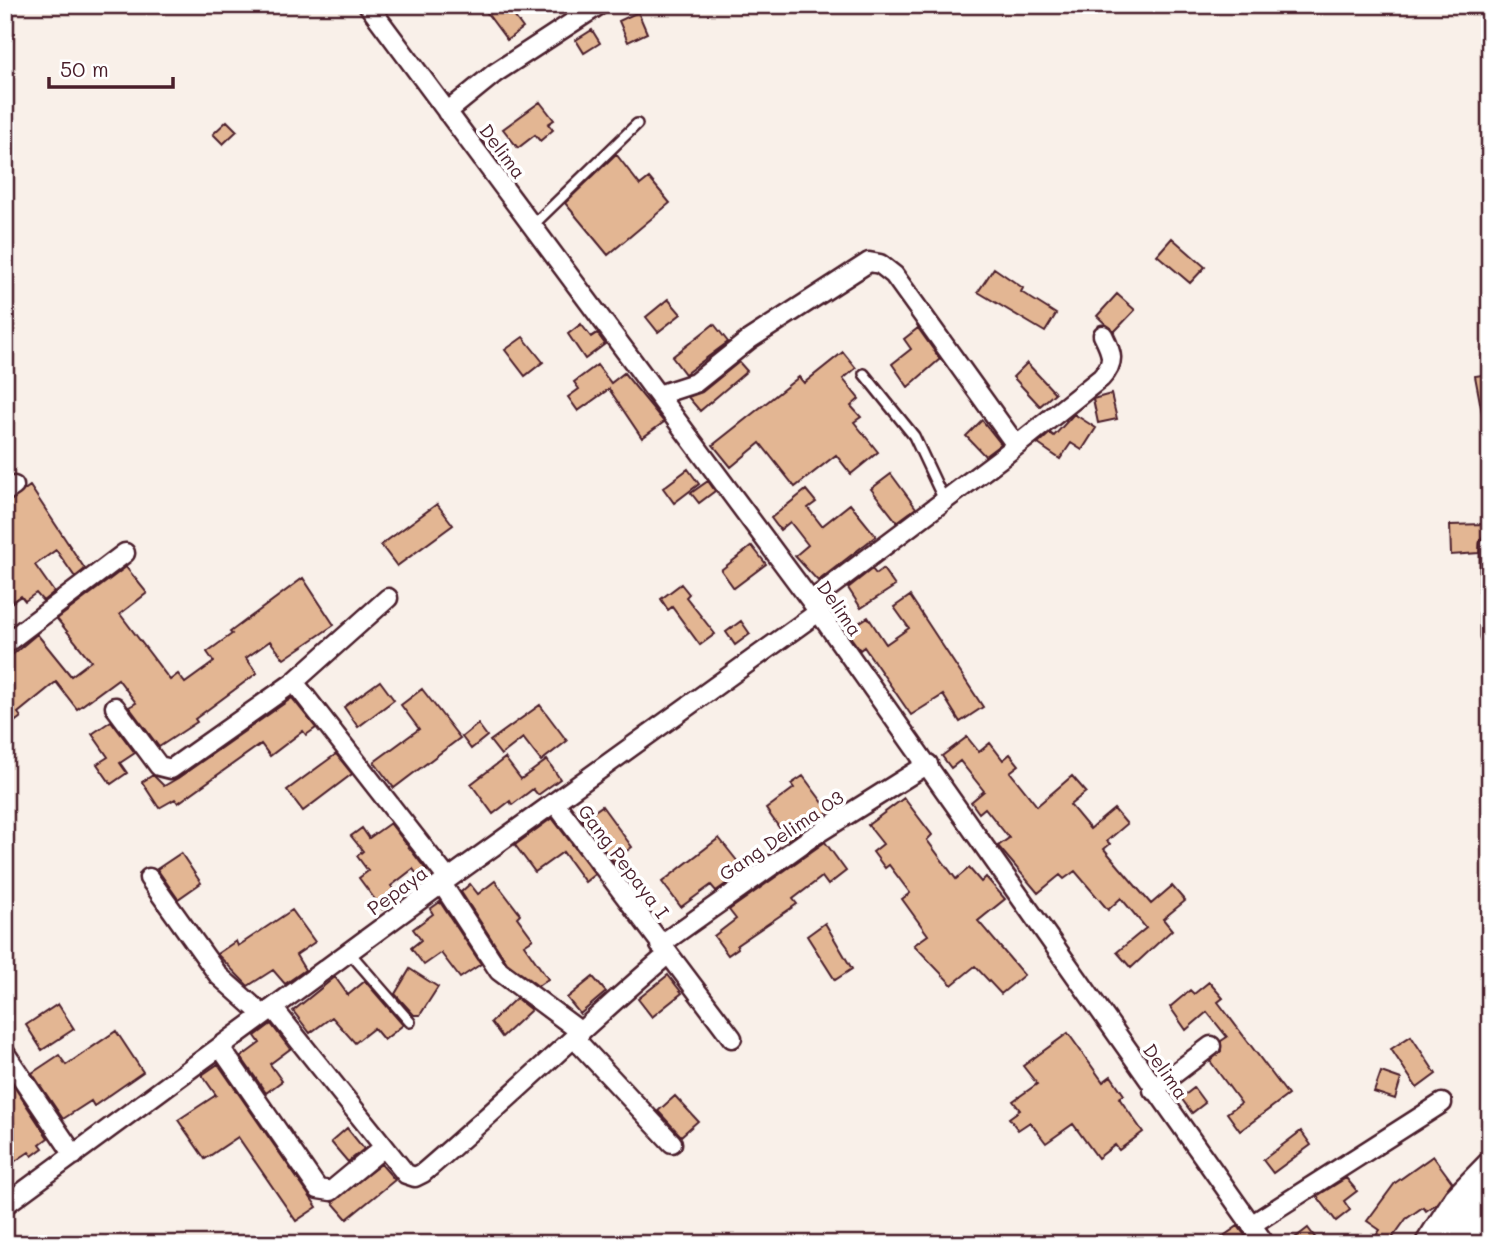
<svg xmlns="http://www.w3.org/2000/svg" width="1495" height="1249" font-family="Mali,sans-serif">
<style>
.building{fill:#e3b693;stroke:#4a1f2b;stroke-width:2}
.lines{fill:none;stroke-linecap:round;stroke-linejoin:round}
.service-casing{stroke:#4a1f2b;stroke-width:14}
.minor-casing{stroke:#4a1f2b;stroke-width:23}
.primary-casing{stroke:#4a1f2b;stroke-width:33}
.service{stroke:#fff;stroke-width:9}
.minor{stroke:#fff;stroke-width:18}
.primary{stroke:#fff;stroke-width:28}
.labels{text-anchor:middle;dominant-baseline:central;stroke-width:7;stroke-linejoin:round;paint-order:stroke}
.street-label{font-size:19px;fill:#4a1f2b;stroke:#fff}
</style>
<rect width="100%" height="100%" fill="#f9f0e9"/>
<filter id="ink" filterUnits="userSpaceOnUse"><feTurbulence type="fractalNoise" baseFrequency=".0143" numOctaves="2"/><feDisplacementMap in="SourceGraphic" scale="14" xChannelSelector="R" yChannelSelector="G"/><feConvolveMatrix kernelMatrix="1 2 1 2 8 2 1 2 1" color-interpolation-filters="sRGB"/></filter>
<g filter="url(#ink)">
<path class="building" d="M 481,5 L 506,5 L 523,28 L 507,40 Z
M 638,12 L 647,33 L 628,42 L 619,21 Z
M 592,30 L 600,43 L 584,53 L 576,40 Z
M 540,102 L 554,120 L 548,124 L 553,130 L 540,141 L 535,135 L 518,148 L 503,129 Z
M 227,121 L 237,131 L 223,144 L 213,134 Z
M 616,154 L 640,185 L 649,178 L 670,203 L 608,255 L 565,203 Z
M 1172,238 L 1205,267 L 1190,283 L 1157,255 Z
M 994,268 L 1023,288 L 1021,292 L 1056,314 L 1045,332 L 978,292 Z
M 1117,294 L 1135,310 L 1114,332 L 1097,316 Z
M 668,299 L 681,314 L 658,332 L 646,317 Z
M 581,324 L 591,337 L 597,333 L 605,344 L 585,359 L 568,334 Z
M 714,324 L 728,342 L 685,374 L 672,357 Z
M 918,328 L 940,359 L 908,387 L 892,364 L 911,349 L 904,339 Z
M 523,337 L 543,362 L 525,376 L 505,350 Z
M 843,352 L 856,368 L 843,379 L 859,399 L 851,406 L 861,417 L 854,422 L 878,452 L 851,474 L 836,455 L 795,487 L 760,443 L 731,467 L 713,445 L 799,377 L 804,383 Z
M 739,362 L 747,371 L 700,411 L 688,397 L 702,392 Z
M 1027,363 L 1055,393 L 1040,406 L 1013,377 Z
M 597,365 L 611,383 L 624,373 L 664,422 L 642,438 L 609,389 L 578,411 L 568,397 L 579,389 L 574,382 Z
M 1490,374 L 1490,417 L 1483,418 L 1475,376 Z
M 1111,394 L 1117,419 L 1098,423 L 1093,399 Z
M 1074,414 L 1096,428 L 1082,450 L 1071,443 L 1060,459 L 1038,444 L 1050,433 L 1054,436 Z
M 982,420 L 1001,444 L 985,456 L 966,436 Z
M 688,469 L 699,484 L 674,503 L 663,488 Z
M 891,474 L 916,508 L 897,522 L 871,489 Z
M 708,481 L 715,491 L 699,503 L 691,493 Z
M 30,486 L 85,569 L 75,577 L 56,550 L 35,565 L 54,592 L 43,601 L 36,593 L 25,601 L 21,596 L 5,607 L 5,504 Z
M 806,490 L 816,502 L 808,508 L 822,526 L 850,504 L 876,536 L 818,581 L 795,556 L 808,545 L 790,522 L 780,530 L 771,518 Z
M 437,504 L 453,525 L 397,566 L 381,545 Z
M 1484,524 L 1484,535 L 1480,540 L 1479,553 L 1451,555 L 1450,525 Z
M 752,546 L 766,564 L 734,588 L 721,570 Z
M 126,567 L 147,593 L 120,614 L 170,680 L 178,674 L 185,683 L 214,662 L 207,652 L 232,634 L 230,632 L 303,578 L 334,625 L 284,659 L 270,641 L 246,658 L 257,673 L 195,719 L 197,722 L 159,747 L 129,707 L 136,703 L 118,679 L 77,709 L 56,682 L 18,713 L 21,717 L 5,729 L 5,661 L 37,634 L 71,676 L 91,661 L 57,619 Z
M 872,569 L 876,574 L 883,569 L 895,586 L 861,608 L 848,588 Z
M 681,584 L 689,594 L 686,597 L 715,634 L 700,645 L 672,607 L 668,610 L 661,599 Z
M 910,596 L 983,707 L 960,722 L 943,695 L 911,715 L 864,647 L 860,650 L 846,631 L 868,617 L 886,644 L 909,628 L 894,607 Z
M 741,621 L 750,634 L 735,645 L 726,632 Z
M 380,681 L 394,700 L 358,727 L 344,707 Z
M 422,689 L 460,738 L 394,788 L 374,762 L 419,729 L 401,705 Z
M 292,698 L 316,728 L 306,735 L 303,731 L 270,756 L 261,744 L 178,803 L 175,799 L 159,808 L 142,782 L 153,775 L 164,786 L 178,778 Z
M 540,705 L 567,741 L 541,761 L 523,738 L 501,755 L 490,741 Z
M 111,721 L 135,753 L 120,763 L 127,773 L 111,784 L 97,764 L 108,757 L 92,734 Z
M 478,724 L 487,736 L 471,749 L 462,737 Z
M 967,737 L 979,752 L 990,743 L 1003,760 L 1010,754 L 1019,765 L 1010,772 L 1037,806 L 1072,776 L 1086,792 L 1070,805 L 1090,829 L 1114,809 L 1127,824 L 1107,841 L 1110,844 L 1104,849 L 1151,904 L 1172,886 L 1185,901 L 1163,919 L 1172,930 L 1131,968 L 1117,952 L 1146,928 L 1121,898 L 1108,910 L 1075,871 L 1064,879 L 1060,875 L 1038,893 L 998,846 L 1009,838 L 985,808 L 979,813 L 971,802 L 984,791 L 960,761 L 951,768 L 942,756 Z
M 336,754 L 352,774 L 303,811 L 287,790 Z
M 505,758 L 521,779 L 547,760 L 560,779 L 538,795 L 533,789 L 512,805 L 510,801 L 493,814 L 471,784 Z
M 803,776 L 829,811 L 788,840 L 766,809 L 794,788 L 791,784 Z
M 904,798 L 932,835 L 927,840 L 956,879 L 969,868 L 981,882 L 986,877 L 1005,899 L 978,921 L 1024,975 L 1001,994 L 975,966 L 952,985 L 914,945 L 928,935 L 902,899 L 910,893 L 889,865 L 885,868 L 873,852 L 883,844 L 868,825 Z
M 602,806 L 632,847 L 613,861 L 582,820 Z
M 552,818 L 595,874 L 585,882 L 563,852 L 535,872 L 515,845 Z
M 390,823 L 427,871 L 419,877 L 413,869 L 391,886 L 399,896 L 382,909 L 359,878 L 368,871 L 357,856 L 363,851 L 351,836 L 362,828 L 369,838 Z
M 719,838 L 738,862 L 728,870 L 734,878 L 716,891 L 711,885 L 681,907 L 662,882 Z
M 825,842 L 846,871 L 828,885 L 822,877 L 793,899 L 797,904 L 737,945 L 738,948 L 728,955 L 714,936 L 736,919 L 729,910 Z
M 181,853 L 201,883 L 178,899 L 157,869 Z
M 495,881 L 520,914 L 517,917 L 533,939 L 524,945 L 548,979 L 538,986 L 507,963 L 461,892 L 470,884 L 478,894 Z
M 440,902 L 481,964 L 460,978 L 441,953 L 424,965 L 411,948 L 421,940 L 413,929 L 433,914 L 430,909 Z
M 292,910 L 315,942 L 296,955 L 305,970 L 285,984 L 273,970 L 248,986 L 217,954 L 236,941 L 238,946 Z
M 825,923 L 852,969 L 835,980 L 807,936 Z
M 410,969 L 438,987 L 420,1015 L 414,1015 L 395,994 Z
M 668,975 L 682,993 L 652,1017 L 638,999 Z
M 335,977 L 348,995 L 365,981 L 403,1025 L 384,1040 L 374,1028 L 355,1043 L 332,1017 L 310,1033 L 293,1011 Z
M 593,977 L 606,992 L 580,1014 L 567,998 Z
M 1209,982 L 1223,998 L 1218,1002 L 1288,1095 L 1240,1131 L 1227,1113 L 1241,1103 L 1210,1061 L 1221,1051 L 1221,1041 L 1227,1037 L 1207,1012 L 1186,1030 L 1170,1007 L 1190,990 L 1194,994 Z
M 516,998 L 531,1010 L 502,1037 L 491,1022 Z
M 58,1004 L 74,1029 L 42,1050 L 26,1025 Z
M 271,1024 L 290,1049 L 270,1064 L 282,1081 L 266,1093 L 241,1057 L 260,1043 L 255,1036 Z
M 116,1031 L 143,1072 L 94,1106 L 91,1101 L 63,1119 L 32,1073 L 59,1055 L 66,1065 Z
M 1068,1033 L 1103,1082 L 1111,1076 L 1124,1095 L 1119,1098 L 1143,1132 L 1119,1150 L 1115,1145 L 1098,1158 L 1073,1124 L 1046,1143 L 1030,1122 L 1018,1130 L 1009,1118 L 1020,1110 L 1013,1101 L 1037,1084 L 1023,1066 Z
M 1411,1036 L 1436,1074 L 1417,1088 L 1391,1049 Z
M 218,1064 L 317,1207 L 296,1221 L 238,1137 L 205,1159 L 178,1120 L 216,1095 L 202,1075 Z
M 1381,1072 L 1401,1079 L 1395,1099 L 1374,1092 Z
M 13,1085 L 48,1138 L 40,1144 L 43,1148 L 32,1156 L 29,1152 L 5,1168 L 5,1091 Z
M 1194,1088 L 1205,1103 L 1192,1113 L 1181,1098 Z
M 675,1096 L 698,1121 L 681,1136 L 658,1111 Z
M 347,1128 L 364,1149 L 348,1162 L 331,1142 Z
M 1301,1131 L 1311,1145 L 1273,1173 L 1263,1160 Z
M 1433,1156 L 1452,1182 L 1436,1204 L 1426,1211 L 1423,1207 L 1406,1219 L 1388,1244 L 1370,1244 L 1380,1230 L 1367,1221 L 1395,1183 Z
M 381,1164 L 395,1180 L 347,1219 L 332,1202 Z
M 1346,1178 L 1357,1191 L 1344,1201 L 1350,1210 L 1336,1221 L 1317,1196 Z
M 1238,1226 L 1251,1244 L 1212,1244 Z
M 1308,1228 L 1320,1244 L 1287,1244 Z"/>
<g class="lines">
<g class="service-casing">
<path id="service" d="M 532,226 L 637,124
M 864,374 L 914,436 L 944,500
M 349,952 L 410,1022"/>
</g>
<g class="minor-casing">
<path id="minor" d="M 368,5 L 811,601 L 1265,1244
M 447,112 L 495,73 L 599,5
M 658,395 L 695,383 L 750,339 L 869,262 L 880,264 L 894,275 L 1016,445
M 5,492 L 14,486
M 1490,545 L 1490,636
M 811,601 L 1001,458 L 1101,378 C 1116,362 1112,353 1103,335
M 5,644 L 125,553
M 294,682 L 448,879
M 115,707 L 159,766 L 171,769 L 294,682 L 388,598
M 555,803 L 732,1038
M 149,878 L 219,976 L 263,1015
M 442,884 L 499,971 L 581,1032
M 660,945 L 812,837 L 928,764
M 273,1008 L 406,1174 L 415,1177 L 423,1173 C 506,1102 584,1026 667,955
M 574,1038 L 672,1143
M 220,1047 L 318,1189 L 331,1191 L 384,1147
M 5,1053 L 74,1155
M 1153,1090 L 1211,1046
M 5,1205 L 448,879 L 817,613
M 1251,1225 L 1442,1103"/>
</g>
<g class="primary-casing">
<path id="primary" d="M 1430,1244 L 1458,1200 L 1490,1167
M 1456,1244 L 1490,1199"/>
</g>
<use href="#service" class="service"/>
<use href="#minor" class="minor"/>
<use href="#primary" class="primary"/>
</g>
</g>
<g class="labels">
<g class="street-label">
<text transform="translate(503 151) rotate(53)">Delima</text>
<text transform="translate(840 608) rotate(55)">Delima</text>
<text transform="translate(781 835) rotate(-34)">Gang Delima 03</text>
<text transform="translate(624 861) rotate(53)">Gang Pepaya I</text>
<text transform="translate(397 890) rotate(-36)">Pepaya</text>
<text transform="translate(1166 1071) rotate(55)">Delima</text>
</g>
</g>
<rect width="1495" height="1249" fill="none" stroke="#fff" stroke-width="28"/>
<rect x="14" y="14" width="1467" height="1221" fill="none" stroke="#4a1f2b" stroke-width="2.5" filter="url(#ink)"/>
<path d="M49 77v10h124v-10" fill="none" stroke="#4a1f2b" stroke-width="3.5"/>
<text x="60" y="77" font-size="21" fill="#4a1f2b" stroke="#ffffff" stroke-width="5" paint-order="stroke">50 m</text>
</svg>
